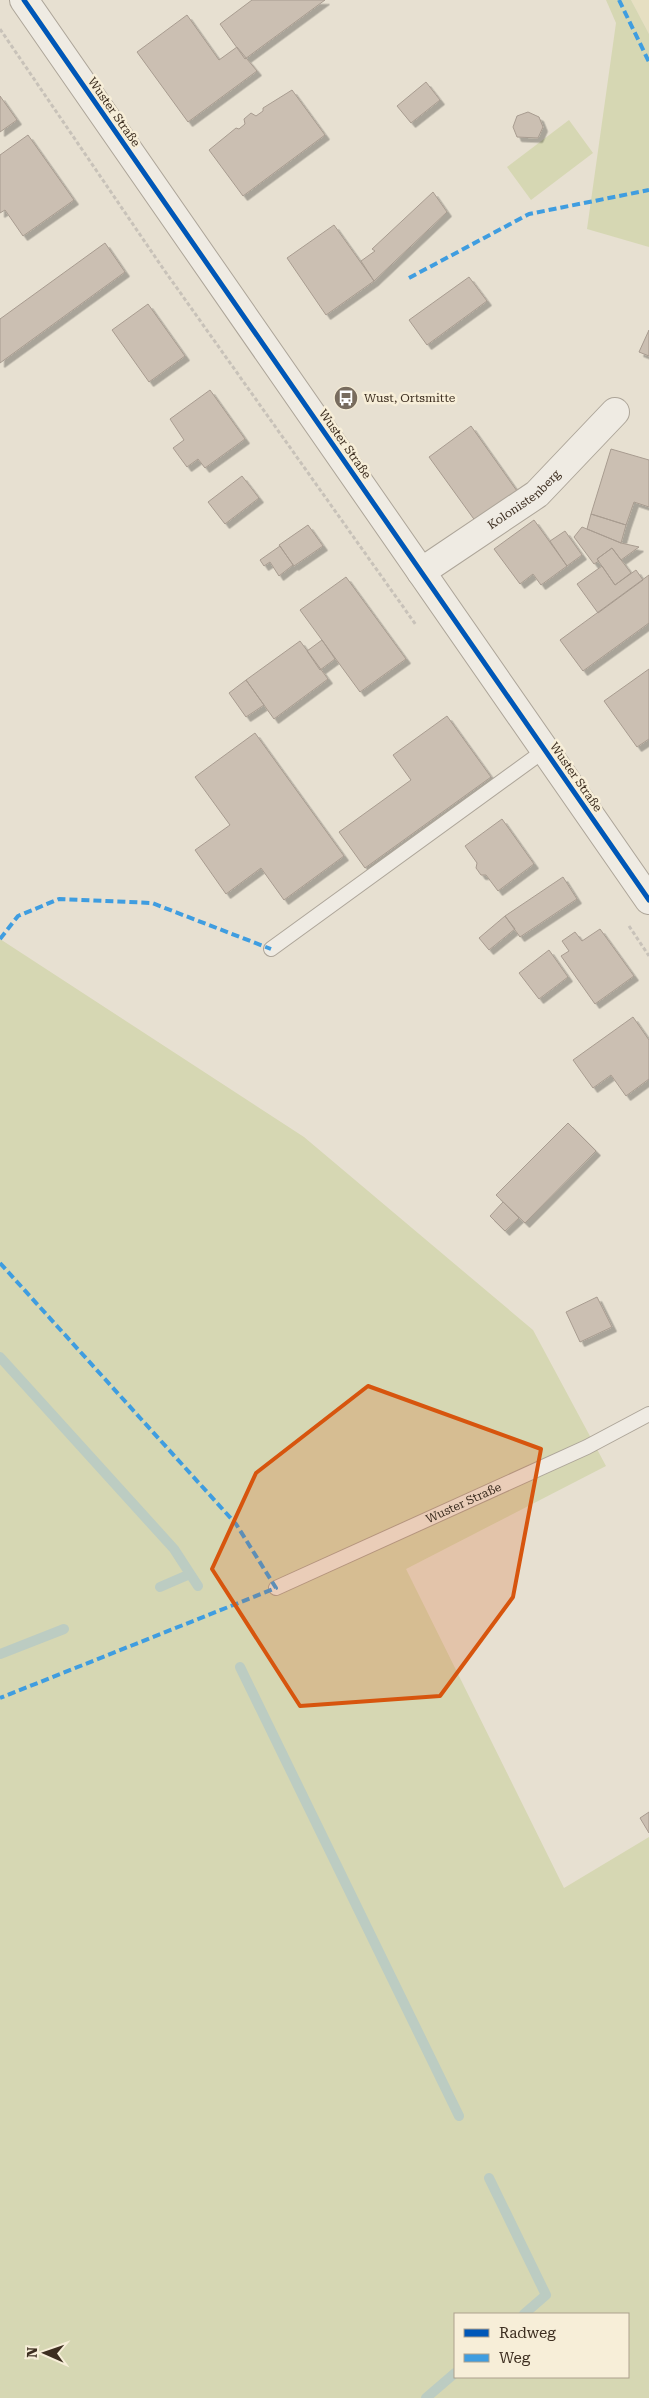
<svg xmlns="http://www.w3.org/2000/svg" width="649" height="2398" font-family="'Roboto Serif',serif">
<style>
.farmland{fill:#e6dfc2}
.green{fill:#d6d7b3;fill-rule:evenodd}
.lines{fill:none;stroke-linecap:round;stroke-linejoin:round}
.stream{stroke:#bcccc2;stroke-width:10}
.building{fill:#cbbfb2;stroke:#a89c90;filter:url(#shadow)}
.service-casing{stroke:#ada599;stroke-width:16}
.minor-casing{stroke:#ada599;stroke-width:30}
.path{stroke:#c8c2b9;stroke-width:3;stroke-dasharray:4 2.5;stroke-linecap:butt}
.service{stroke:#efebe3;stroke-width:14}
.minor{stroke:#efebe3;stroke-width:28}
.quiet{stroke:#3f9de0;stroke-width:4;stroke-dasharray:8 4;stroke-linecap:butt}
.cycleway-casing{stroke:#f7eed8;stroke-width:8}
.cycleway{stroke:#0057b8;stroke-width:5}
.marked{fill:#d7550e;fill-opacity:0.2;stroke:#d7550e;stroke-width:4;stroke-linejoin:round}
.labels{text-anchor:middle;dominant-baseline:central;stroke-width:5;stroke-linejoin:round;paint-order:stroke}
.street-label{font-size:12px;fill:#3d2e20;stroke:#f7eed8}
.poi-label{font-size:12px;fill:#3d2e20;stroke:#f7eed8;text-anchor:start}
</style>
<defs>
<filter id="shadow"><feDropShadow dx="4.5" dy="4.5" stdDeviation="0" flood-color="#0004"/></filter>
</defs>
<rect width="100%" height="100%" fill="#e7e0d1"/>
<path class="farmland" d="M 631,0 L 649,0 L 649,34 Z"/>
<path class="green" d="M 606,0 L 631,0 L 649,34 L 649,247 L 587,229 L 616,23 Z
M 569,120 L 593,153 L 531,200 L 507,167 Z
M 0,939 L 304,1137 L 533,1330 L 606,1466 L 406,1569 L 564,1888 L 649,1837 L 649,2398 L 0,2398 ZM 455,2314 L 628,2314 L 628,2377 L 455,2377 Z"/>
<g class="lines">
<path class="stream" d="M 0,1357 L 174,1549 L 198,1586
M 160,1587 L 190,1574
M 0,1654 L 64,1629
M 240,1667 L 459,2116
M 489,2178 L 546,2295 L 524,2314
M 426,2398 L 455,2373"/>
</g>
<path class="building" d="M 252,0 L 325,0 L 245,59 L 220,24 Z
M 187,15 L 219,60 L 237,47 L 257,71 L 188,122 L 137,52 Z
M 426,82 L 440,100 L 411,123 L 397,106 Z
M 292,90 L 325,135 L 243,196 L 209,150 L 236,128 L 239,129 L 245,124 L 244,119 L 251,113 L 256,116 L 263,111 L 263,108 Z
M 0,96 L 17,120 L 0,132 Z
M 528,112 L 539,117 L 543,127 L 538,138 L 517,137 L 513,127 L 517,116 Z
M 28,135 L 74,200 L 23,236 L 5,210 L 0,213 L 0,155 Z
M 433,192 L 447,212 L 374,281 L 361,261 L 375,251 L 372,249 Z
M 334,225 L 374,281 L 326,315 L 287,258 Z
M 105,243 L 125,272 L 0,363 L 0,319 Z
M 469,277 L 487,301 L 427,345 L 409,320 Z
M 148,304 L 185,356 L 149,382 L 112,330 Z
M 649,330 L 649,356 L 639,352 Z
M 210,390 L 245,439 L 205,468 L 198,459 L 187,467 L 173,448 L 184,440 L 170,419 Z
M 471,426 L 517,491 L 476,522 L 429,457 Z
M 611,449 L 649,460 L 649,507 L 634,502 L 626,525 L 591,514 Z
M 242,476 L 259,498 L 225,524 L 208,502 Z
M 591,514 L 626,525 L 621,543 L 587,529 Z
M 534,520 L 567,566 L 541,585 L 533,574 L 520,584 L 494,549 Z
M 308,525 L 323,546 L 294,566 L 279,545 Z
M 582,527 L 621,543 L 639,547 L 621,560 L 612,548 L 597,559 L 599,561 L 594,564 L 574,537 Z
M 565,531 L 582,555 L 567,566 L 550,541 Z
M 280,546 L 293,565 L 279,576 L 270,562 L 264,566 L 260,560 Z
M 612,548 L 631,573 L 615,585 L 597,559 Z
M 602,566 L 615,585 L 636,570 L 643,580 L 598,613 L 577,584 Z
M 649,575 L 649,623 L 583,671 L 560,640 Z
M 346,577 L 406,659 L 360,692 L 300,610 Z
M 322,640 L 335,659 L 320,670 L 307,651 Z
M 300,641 L 328,679 L 274,719 L 246,680 Z
M 649,669 L 649,739 L 637,747 L 604,701 Z
M 246,680 L 264,705 L 246,717 L 229,693 Z
M 447,716 L 491,777 L 365,868 L 339,832 L 411,780 L 393,755 Z
M 255,733 L 344,856 L 284,900 L 261,868 L 226,894 L 195,850 L 230,825 L 195,777 Z
M 502,819 L 534,864 L 498,891 L 486,875 L 481,875 L 476,868 L 477,863 L 465,846 Z
M 563,877 L 577,899 L 520,937 L 505,916 Z
M 505,916 L 515,929 L 489,950 L 479,938 Z
M 600,929 L 634,976 L 595,1004 L 561,956 L 569,951 L 562,941 L 575,932 L 582,941 Z
M 549,950 L 568,977 L 539,999 L 519,973 Z
M 633,1017 L 649,1040 L 649,1079 L 626,1096 L 611,1075 L 593,1088 L 573,1060 Z
M 568,1123 L 596,1151 L 525,1223 L 496,1195 Z
M 503,1202 L 519,1218 L 505,1231 L 490,1216 Z
M 597,1297 L 612,1327 L 580,1342 L 566,1312 Z
M 649,1812 L 649,1833 L 640,1818 Z"/>
<g class="lines">
<g class="service-casing">
<g id="service">
<path d="M 271,949 L 545,750"/>
<path id="s1" d="M 276,1588 L 587,1447 L 649,1414"/>
</g>
</g>
<g class="minor-casing">
<g id="minor">
<path d="M 24,0 L 649,900"/>
<path id="s2" d="M 421,572 L 537,494 L 615,412"/>
</g>
</g>
<path class="path" d="M 0,29 L 162,267 L 416,625
M 629,926 L 649,956"/>
<use href="#service" class="service"/>
<use href="#minor" class="minor"/>
<path class="quiet" d="M 619,0 L 649,62
M 409,278 L 529,214 L 649,190
M 0,939 L 18,916 L 59,899 L 152,903 L 271,949
M 0,1263 L 236,1524 L 276,1588 L 0,1698"/>
<g class="cycleway-casing">
<path id="cycleway" d="M 24,0 L 649,900"/>
</g>
<use href="#cycleway" class="cycleway"/>
</g>
<path class="marked" d="M 368,1386 L 541,1449 L 513,1597 L 440,1696 L 300,1706 L 212,1569 L 256,1473 Z"/>
<defs>
<g id="bus-disc" transform="scale(1.25)"><circle r="9.5" fill="#786c5e" stroke="#f7eed8"/><path d="M-5-6H5V4H4V6H2V4H-2V6H-4V4H-5ZM-3.5-4V0h7V-4ZM-3.5 1.2v1.5H-2V1.2ZM2 1.2v1.5H3.5V1.2Z" fill="#fff"/></g>
</defs>
<g fill-rule="evenodd">
<use href="#bus-disc" x="346" y="398"/>
</g>
<g class="labels">
<g class="street-label">
<text transform="translate(114 112) rotate(55)">Wuster Straße</text>
<text transform="translate(345 444) rotate(55)">Wuster Straße</text>
<text stroke="none"><textPath href="#s2" startOffset="126">Kolonistenberg</textPath></text>
<text transform="translate(576 777) rotate(55)">Wuster Straße</text>
<text stroke="none"><textPath href="#s1" startOffset="206">Wuster Straße</textPath></text>
</g>
<g class="poi-label">
<text x="364" y="398">Wust, Ortsmitte</text>
</g>
</g>
<rect x="454" y="2313" width="175" height="65" fill="#f7eed8" stroke="#ada18e"/>
<rect x="464" y="2329" width="25" height="8" fill="#0057b8" stroke="#ada18e"/>
<text x="499" y="2338" font-size="15" fill="#3d2e20">Radweg</text>
<rect x="464" y="2354" width="25" height="8" fill="#3f9de0" stroke="#ada18e"/>
<text x="499" y="2363" font-size="15" fill="#3d2e20">Weg</text>
<g transform="translate(45 2353) rotate(272)" stroke="#f7eed8" stroke-width="4" paint-order="stroke">
<path d="M0-4L9 19L0 12L-9 19Z" fill="#3d2e20"/>
<text y="-8" font-size="14" font-weight="bold" text-anchor="middle" fill="#3d2e20">N</text>
</g>
</svg>
